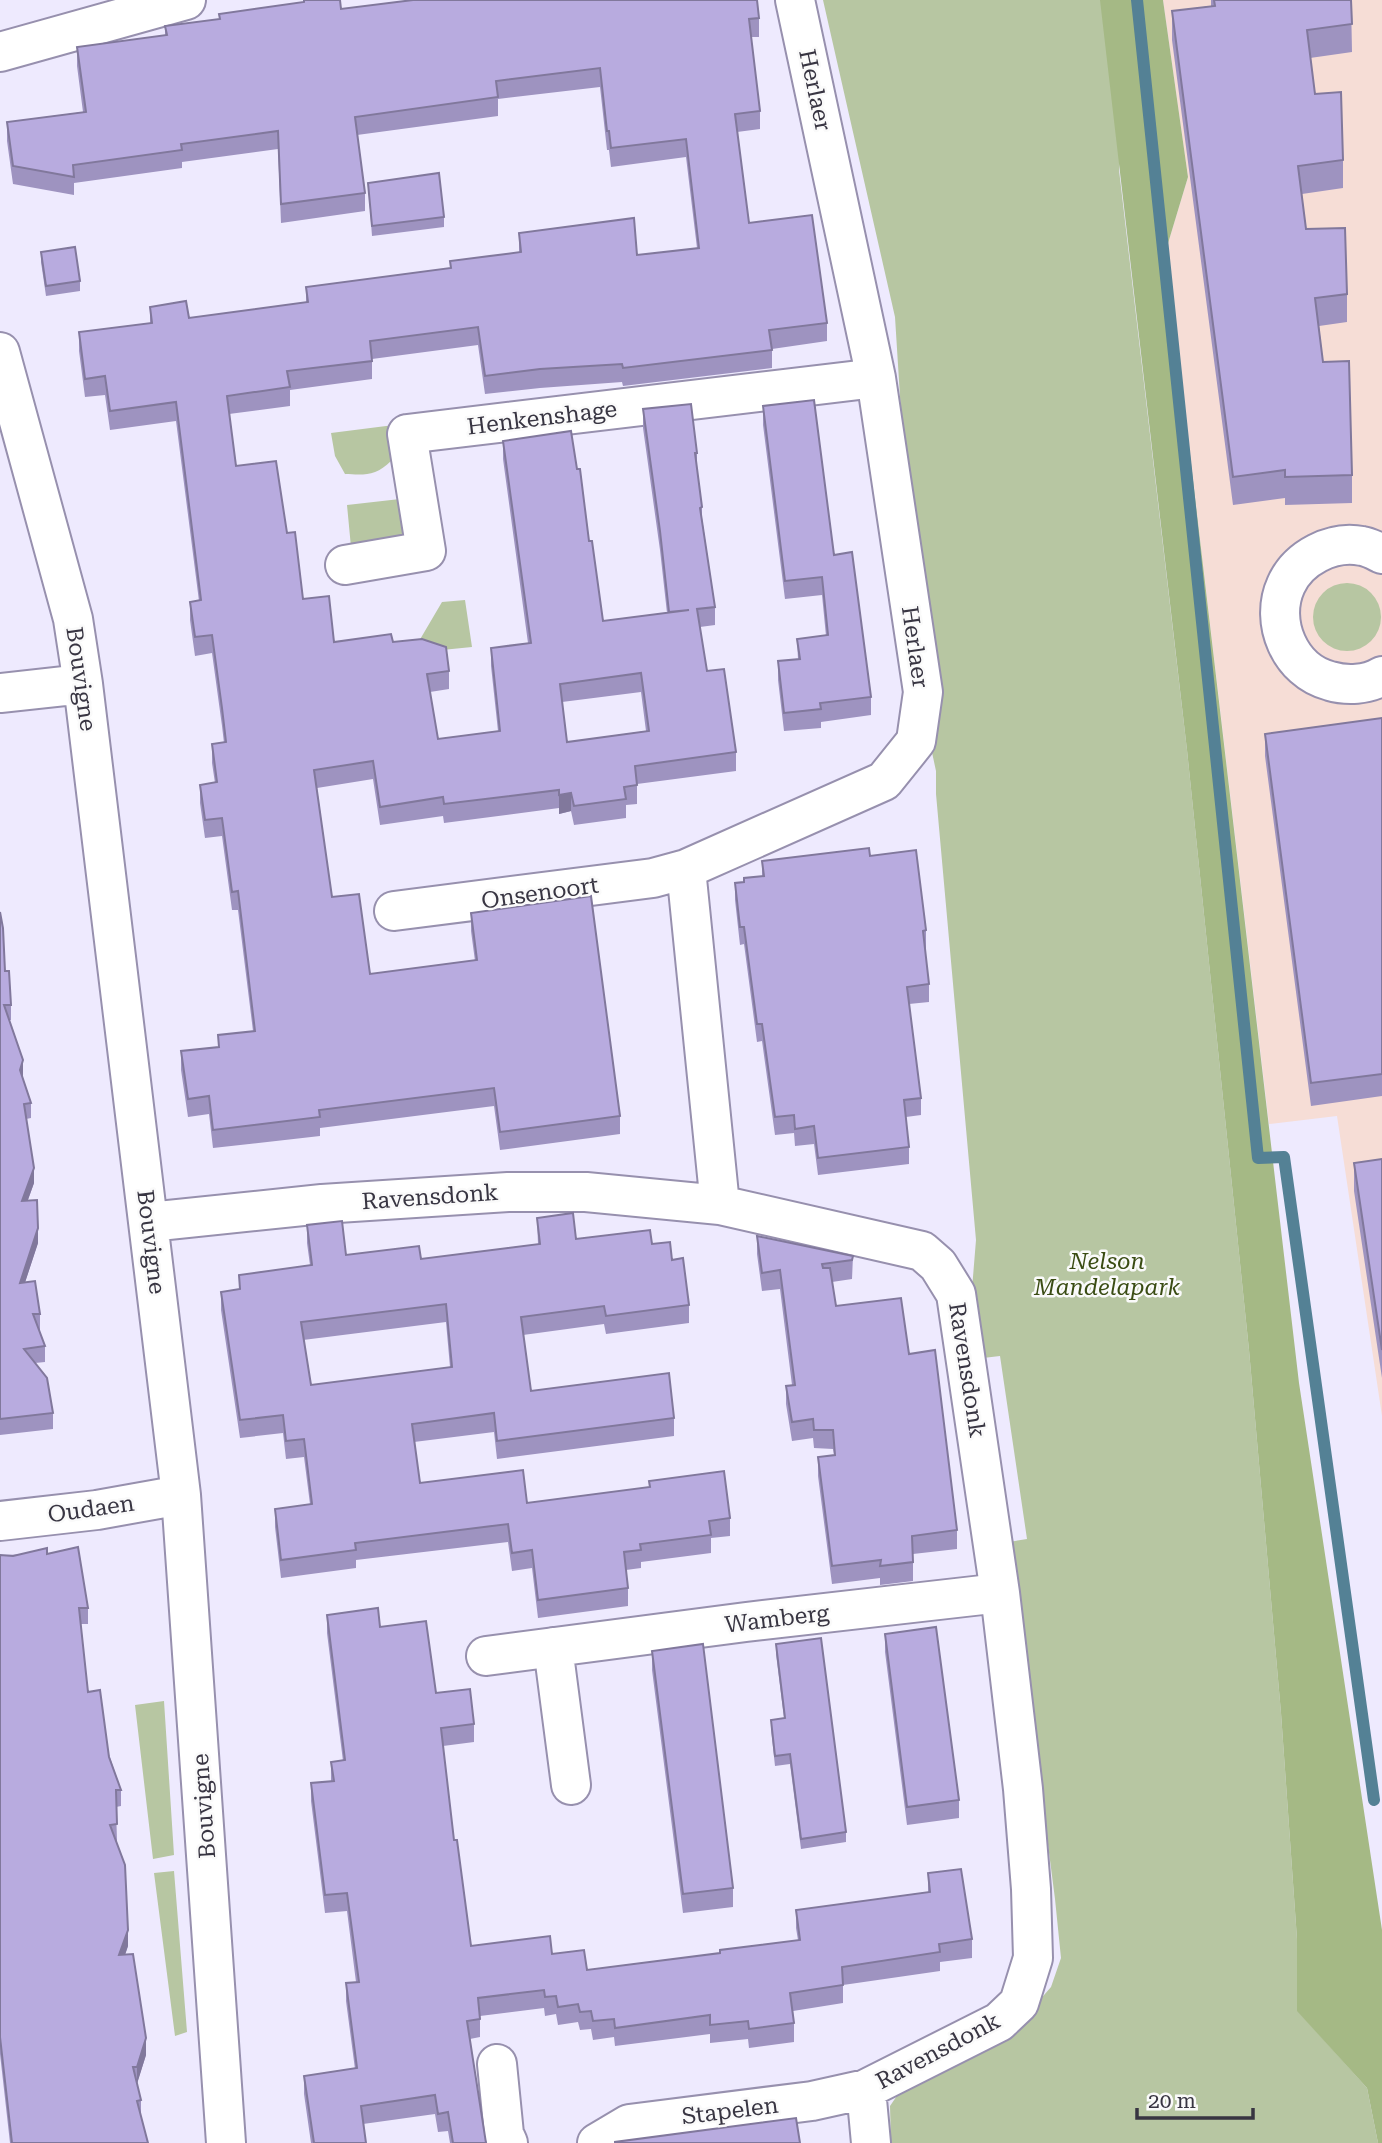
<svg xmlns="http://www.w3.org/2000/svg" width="1382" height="2143" font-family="'Roboto Serif',serif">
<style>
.industrial{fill:#f6ddd6}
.green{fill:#b7c6a2}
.forest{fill:#a5b985}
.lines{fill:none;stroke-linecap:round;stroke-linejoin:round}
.stream{stroke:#548195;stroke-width:12}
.minor-casing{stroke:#9790ae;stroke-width:42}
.minor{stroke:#fff;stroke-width:38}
.wall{fill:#9e93c0;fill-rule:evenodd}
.shaded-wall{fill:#81789c}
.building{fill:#b8abdf;stroke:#81789c;stroke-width:2;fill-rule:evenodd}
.labels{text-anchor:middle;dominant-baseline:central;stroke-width:5;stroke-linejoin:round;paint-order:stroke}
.street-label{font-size:23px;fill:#383542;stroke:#fafafa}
.park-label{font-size:23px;font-style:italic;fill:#3a4c13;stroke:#fafafa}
</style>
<rect width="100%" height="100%" fill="#eeeafe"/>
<path class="industrial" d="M 1163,0 L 1382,0 L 1382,1416 L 1337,1116 L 1269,1124 L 1166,250 L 1188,177 Z"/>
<path class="green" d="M 823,0 L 1119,0 L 1119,170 L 1187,750 L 1249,1350 L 1281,1713 L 1297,1939 L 1297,2010 L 1367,2088 L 1378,2143 L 891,2143 L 890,2106 L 907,2081 L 1018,2025 L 1051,1987 L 1061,1958 L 1055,1899 L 1009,1542 L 1027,1539 L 1000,1356 L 983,1358 L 972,1289 L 976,1240 L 936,794 L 936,771 L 924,715 L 909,540 L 895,317 Z
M 394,425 L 391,461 C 376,476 365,475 345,474 L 335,456 L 331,433 Z
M 400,499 L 405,540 L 351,547 L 347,505 Z
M1313 617a34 34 0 1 1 68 0a34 34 0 1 1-68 0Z
M 465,600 L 472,647 L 412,653 L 442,602 Z
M 164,1701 L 174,1855 L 153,1859 L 135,1705 Z
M 174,1871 L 187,2032 L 175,2036 L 154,1873 Z"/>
<path class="forest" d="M 1100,0 L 1163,0 L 1188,177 L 1166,250 L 1299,1383 L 1382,1930 L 1382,2143 L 1378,2143 L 1367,2088 L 1297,2011 L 1297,1939 L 1281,1713 L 1249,1350 L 1187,750 Z"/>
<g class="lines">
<path class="stream" d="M 1137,0 L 1258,1158 L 1284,1157 L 1374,1800"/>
<g class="minor-casing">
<path id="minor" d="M 0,52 L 186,0
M 0,352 L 73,619 L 83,684 L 181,1495 L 226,2143
M 1382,554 C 1376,551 1369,547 1362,546 C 1332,540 1298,558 1286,585 C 1269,622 1290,671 1330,681 C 1347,686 1367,685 1382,676
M 345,565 L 426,551 L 407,434 L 876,378
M 0,693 L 83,684
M 394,911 L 653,878 L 686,869
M 720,1205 L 686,869 L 884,781 L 916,741 L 923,692 L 876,378 L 795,0
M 149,1222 L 322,1204 L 508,1192 L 586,1192 L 720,1205 L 922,1251 L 938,1265 L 956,1294 L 1000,1593 L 1023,1789 L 1031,1889 L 1033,1958 L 1019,2003 L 999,2022 L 866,2089 L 812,2101 L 629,2124 L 597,2143
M 0,1521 L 97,1510 L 181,1495
M 553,1647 L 571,1785
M 486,1656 L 746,1622 L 1000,1593
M 497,2064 L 504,2134 L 508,2143
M 866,2089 L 871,2143"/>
</g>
<use href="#minor" class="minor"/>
</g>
<path class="wall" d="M 303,0 L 340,0 L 341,9 L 759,18 L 759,37 L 751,37 L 760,111 L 760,129 L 737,132 L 749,223 L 827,323 L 827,341 L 772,349 L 772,368 L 623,386 L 622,382 L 540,388 L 485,394 L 478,345 L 372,359 L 372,379 L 290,390 L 290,406 L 229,414 L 236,466 L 287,533 L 303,599 L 334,642 L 393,642 L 449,671 L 449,689 L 430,692 L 438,739 L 498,731 L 491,666 L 491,648 L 528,643 L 503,459 L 503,441 L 577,469 L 603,621 L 667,613 L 660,550 L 643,428 L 643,409 L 697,453 L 697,469 L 702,507 L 702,518 L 715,607 L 715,625 L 700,627 L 707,671 L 736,752 L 736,771 L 637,784 L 637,804 L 626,805 L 626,818 L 574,825 L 571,811 L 559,814 L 559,808 L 444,823 L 443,816 L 380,825 L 373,779 L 317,788 L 332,897 L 370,974 L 475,961 L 471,931 L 471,913 L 620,1116 L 620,1134 L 500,1150 L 494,1106 L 320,1128 L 320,1136 L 213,1148 L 209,1114 L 188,1117 L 181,1070 L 181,1051 L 218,1047 L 218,1035 L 253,1031 L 238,910 L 232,910 L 222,836 L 205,838 L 200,803 L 200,785 L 215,783 L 212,763 L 212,744 L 224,743 L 222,726 L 212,653 L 195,656 L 190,620 L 190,602 L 199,601 L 176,421 L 110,430 L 105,395 L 85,397 L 79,351 L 79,332 L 150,323 L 150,307 L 189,318 L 306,303 L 306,287 L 450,268 L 450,261 L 519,253 L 519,233 L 637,255 L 697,248 L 686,157 L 611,167 L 609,150 L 607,150 L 600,87 L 498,99 L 498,116 L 357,135 L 365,193 L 365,211 L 281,223 L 278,149 L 182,162 L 182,168 L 74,183 L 74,195 L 13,184 L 7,141 L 7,122 L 83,112 L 77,66 L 77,47 L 165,36 L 165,26 L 219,19 L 219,14 L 303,2 ZM 641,692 L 646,731 L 567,742 L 562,702 Z
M 1211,0 L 1351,0 L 1352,52 L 1310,58 L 1315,94 L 1343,160 L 1343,188 L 1302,194 L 1306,229 L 1347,294 L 1347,322 L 1319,326 L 1323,362 L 1352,475 L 1352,503 L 1285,505 L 1285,498 L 1233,505 L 1172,40 L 1172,11 L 1211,6 Z
M 368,183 L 444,217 L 444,227 L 372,236 Z
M 41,252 L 80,281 L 80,291 L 46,296 L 41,262 Z
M 763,406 L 834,555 L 871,697 L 871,715 L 821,722 L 821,728 L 784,731 L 778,680 L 778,661 L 798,659 L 797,639 L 826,636 L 822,595 L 785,599 L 763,425 Z
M 1382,718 L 1382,1096 L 1311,1106 L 1265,756 L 1265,734 Z
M 870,856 L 926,930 L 926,948 L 925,948 L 929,984 L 929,1002 L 909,1004 L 921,1098 L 921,1115 L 906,1117 L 909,1147 L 909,1164 L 818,1175 L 814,1144 L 795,1146 L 794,1133 L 775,1135 L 762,1041 L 757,1042 L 744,944 L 740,945 L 735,900 L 735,883 L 744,882 L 744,878 L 762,876 L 762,861 Z
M 0,912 L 5,971 L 11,1005 L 11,1020 L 9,1020 L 23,1075 L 22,1078 L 31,1103 L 31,1118 L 26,1119 L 34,1183 L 28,1200 L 38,1243 L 25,1282 L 40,1314 L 40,1330 L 39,1330 L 45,1346 L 45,1362 L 35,1363 L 53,1413 L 53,1429 L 0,1435 Z
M 1382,1159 L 1382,1378 L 1354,1191 L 1354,1163 Z
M 537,1218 L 576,1239 L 652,1244 L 672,1260 L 689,1305 L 689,1323 L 606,1334 L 604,1324 L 523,1335 L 531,1391 L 674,1418 L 674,1436 L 497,1459 L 494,1432 L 414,1442 L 420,1483 L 527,1503 L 730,1518 L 730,1536 L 711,1538 L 711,1553 L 641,1562 L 641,1568 L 626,1570 L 628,1588 L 628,1606 L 538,1618 L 532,1568 L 512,1571 L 508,1542 L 356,1560 L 356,1568 L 281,1578 L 275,1527 L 275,1509 L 310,1504 L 304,1457 L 286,1459 L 283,1433 L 240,1438 L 221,1310 L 221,1292 L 239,1289 L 239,1275 L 310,1265 L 307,1243 L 307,1225 L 346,1255 L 421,1259 L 538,1244 ZM 446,1322 L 450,1367 L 311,1385 L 303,1340 Z
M 757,1236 L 853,1256 L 852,1279 L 832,1282 L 836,1306 L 909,1354 L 957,1530 L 957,1549 L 913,1554 L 913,1581 L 880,1585 L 880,1578 L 832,1584 L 818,1476 L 818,1457 L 834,1455 L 833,1449 L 814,1448 L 813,1438 L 792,1441 L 786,1404 L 786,1386 L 792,1385 L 780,1289 L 762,1291 L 757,1254 Z
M 47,1554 L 88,1608 L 88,1624 L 81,1624 L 88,1692 L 121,1790 L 121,1806 L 116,1807 L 117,1841 L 116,1841 L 128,1946 L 125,1955 L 146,2055 L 137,2083 L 141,2100 L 141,2117 L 148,2143 L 10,2143 L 0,2054 L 0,1555 Z
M 327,1615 L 380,1627 L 436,1693 L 474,1724 L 474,1742 L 443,1746 L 454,1840 L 471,1946 L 552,1954 L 587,1970 L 720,1953 L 798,1940 L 796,1928 L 796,1910 L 928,1892 L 928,1873 L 972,1939 L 972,1958 L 940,1962 L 940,1971 L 843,1985 L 843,2003 L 793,2011 L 794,2023 L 794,2042 L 749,2048 L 748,2039 L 710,2043 L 710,2034 L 615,2046 L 614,2037 L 593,2040 L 591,2029 L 580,2030 L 578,2022 L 558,2025 L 556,2014 L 545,2016 L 544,2008 L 480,2016 L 480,2037 L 470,2039 L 486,2143 L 450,2143 L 448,2131 L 438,2132 L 435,2114 L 363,2124 L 366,2143 L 311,2143 L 304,2094 L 304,2076 L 355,2069 L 346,2001 L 346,1983 L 356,1982 L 347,1911 L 325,1913 L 311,1801 L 311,1783 L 331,1781 L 331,1762 L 343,1761 L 327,1633 Z
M 885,1634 L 959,1800 L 959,1818 L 907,1825 L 885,1652 Z
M 776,1644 L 846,1832 L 846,1842 L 801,1849 L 790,1764 L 775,1766 L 771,1729 L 771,1720 L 784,1718 L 776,1654 Z
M 652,1651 L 733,1888 L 733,1907 L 683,1913 L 652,1670 Z"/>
<path class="shaded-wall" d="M 571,793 L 571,811 L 559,814 L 559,795 Z
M 23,1060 L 23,1075 L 20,1086 L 20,1070 Z
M 34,1168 L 34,1183 L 22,1216 L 22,1201 Z
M 38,1228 L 38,1243 L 20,1298 L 20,1283 Z
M 128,1930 L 128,1946 L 119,1972 L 119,1955 Z
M 146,2038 L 146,2055 L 137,2084 L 137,2067 Z"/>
<path class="building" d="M 304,0 L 340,0 L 341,9 L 413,0 L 757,0 L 759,18 L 749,19 L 760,111 L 735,114 L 749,223 L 812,215 L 827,323 L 769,330 L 772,350 L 623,368 L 622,364 L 540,369 L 485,376 L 478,327 L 370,341 L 372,361 L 287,371 L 290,387 L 227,396 L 236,466 L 276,461 L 287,533 L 295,532 L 303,599 L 329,596 L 334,642 L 391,634 L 393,642 L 422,639 L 446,647 L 449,671 L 427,674 L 438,739 L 500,731 L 491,648 L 531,643 L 503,441 L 571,431 L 577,469 L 580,469 L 589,541 L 592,541 L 603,621 L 689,610 L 669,612 L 660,531 L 643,409 L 691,404 L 697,453 L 695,453 L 702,507 L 700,508 L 715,607 L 697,609 L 707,671 L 724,669 L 736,752 L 635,766 L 637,785 L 624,787 L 626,799 L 574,806 L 571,793 L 559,795 L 559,790 L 444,804 L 443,797 L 380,807 L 373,761 L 314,770 L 332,897 L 359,894 L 370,974 L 477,960 L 471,913 L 591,896 L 620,1116 L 500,1132 L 494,1088 L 319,1110 L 320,1117 L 213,1130 L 209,1096 L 188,1099 L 181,1051 L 219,1047 L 218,1035 L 255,1031 L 238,891 L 232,892 L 222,818 L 205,820 L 200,785 L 217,782 L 212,744 L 226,742 L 222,708 L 212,635 L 195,637 L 190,602 L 201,600 L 176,402 L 110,411 L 105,376 L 85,379 L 79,332 L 152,323 L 150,307 L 186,301 L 189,318 L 308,302 L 306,287 L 451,268 L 450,261 L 521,252 L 519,233 L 634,218 L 637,255 L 699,248 L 686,139 L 611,148 L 609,131 L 607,131 L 600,68 L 496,81 L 498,97 L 355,117 L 365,193 L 281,204 L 278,131 L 181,144 L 182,150 L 73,165 L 74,177 L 13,166 L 7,122 L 86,112 L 77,47 L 167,35 L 165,26 L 220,19 L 219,14 L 304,2 ZM 641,673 L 649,731 L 567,742 L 560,684 Z
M 1214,0 L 1351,0 L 1352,24 L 1307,30 L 1315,94 L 1341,92 L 1343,160 L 1298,166 L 1306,229 L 1345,228 L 1347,294 L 1315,298 L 1323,362 L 1349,361 L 1352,475 L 1285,477 L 1285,470 L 1233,477 L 1172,11 L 1215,6 Z
M 439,173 L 444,217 L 372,226 L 368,183 Z
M 75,247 L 80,281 L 46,286 L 41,252 Z
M 814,400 L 834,555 L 852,552 L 871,697 L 820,703 L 821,709 L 784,713 L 778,661 L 800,659 L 797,639 L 828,635 L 822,577 L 785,581 L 763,406 Z
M 1382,718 L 1382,1074 L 1311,1083 L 1265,734 Z
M 869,848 L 870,856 L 916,850 L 926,930 L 923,931 L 929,984 L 907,987 L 921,1098 L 904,1100 L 909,1147 L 818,1158 L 814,1126 L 795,1129 L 794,1115 L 775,1117 L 762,1024 L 757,1024 L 744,927 L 740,927 L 735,883 L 744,882 L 744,878 L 764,876 L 762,861 Z
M 0,912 L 3,928 L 5,971 L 9,971 L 11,1005 L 4,1005 L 23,1060 L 20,1070 L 31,1103 L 24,1104 L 34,1168 L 22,1201 L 37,1200 L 38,1228 L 20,1283 L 35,1281 L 40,1314 L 33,1314 L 45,1346 L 24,1349 L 47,1378 L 53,1413 L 0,1419 Z
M 1382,1159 L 1382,1350 L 1354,1163 Z
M 573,1213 L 576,1239 L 650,1230 L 652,1244 L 670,1242 L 672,1260 L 683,1258 L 689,1305 L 606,1316 L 604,1306 L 521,1317 L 531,1391 L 669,1373 L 674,1418 L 497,1441 L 494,1413 L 412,1424 L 420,1483 L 523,1470 L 527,1503 L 650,1487 L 649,1481 L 724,1471 L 730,1518 L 709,1521 L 711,1535 L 640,1544 L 641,1550 L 624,1552 L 628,1588 L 538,1600 L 532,1550 L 512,1553 L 508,1524 L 355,1543 L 356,1550 L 281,1560 L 275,1509 L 312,1504 L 304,1439 L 286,1441 L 283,1415 L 240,1420 L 221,1292 L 240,1289 L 239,1275 L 312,1265 L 307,1225 L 342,1221 L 346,1255 L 419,1246 L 421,1259 L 540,1244 L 537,1218 ZM 446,1304 L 452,1367 L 311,1385 L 301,1322 Z
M 757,1236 L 853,1256 L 852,1260 L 822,1264 L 823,1268 L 830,1268 L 836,1306 L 901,1298 L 909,1354 L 935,1350 L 957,1530 L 912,1536 L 913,1562 L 880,1566 L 881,1560 L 832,1566 L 818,1457 L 835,1455 L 833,1430 L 814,1430 L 813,1419 L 792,1422 L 786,1386 L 795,1385 L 780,1270 L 762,1273 Z
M 78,1547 L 88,1608 L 79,1608 L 88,1692 L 100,1690 L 109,1757 L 121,1790 L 116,1790 L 117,1824 L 110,1825 L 125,1865 L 128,1930 L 119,1955 L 133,1954 L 146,2038 L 137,2067 L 133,2067 L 141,2100 L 137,2101 L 148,2143 L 12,2143 L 0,2037 L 0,1555 L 13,1556 L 47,1548 L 47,1554 Z
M 378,1608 L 380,1627 L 426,1621 L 436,1693 L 470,1689 L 474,1724 L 441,1728 L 454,1840 L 457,1840 L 471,1946 L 550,1936 L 552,1954 L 584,1950 L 587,1970 L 720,1953 L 720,1950 L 800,1940 L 796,1910 L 930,1892 L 928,1873 L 961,1869 L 972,1939 L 939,1944 L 940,1952 L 842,1967 L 843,1985 L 790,1993 L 794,2023 L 749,2029 L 748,2021 L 710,2025 L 710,2015 L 615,2028 L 614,2019 L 593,2021 L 591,2011 L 580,2012 L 578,2004 L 558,2007 L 556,1996 L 545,1997 L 544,1990 L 478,1998 L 480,2019 L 467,2021 L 486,2143 L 453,2143 L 448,2112 L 438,2114 L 435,2095 L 361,2106 L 366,2143 L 314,2143 L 304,2076 L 357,2068 L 346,1983 L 359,1982 L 347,1893 L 325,1895 L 311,1783 L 334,1781 L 331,1762 L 345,1760 L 327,1615 Z
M 936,1627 L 959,1800 L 907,1807 L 885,1634 Z
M 821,1638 L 846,1832 L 801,1839 L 790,1754 L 775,1756 L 771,1720 L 785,1718 L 776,1644 Z
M 703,1644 L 733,1888 L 683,1894 L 652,1651 Z
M 796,2118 L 800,2143 L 615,2143 L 615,2142 Z"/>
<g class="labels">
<g class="street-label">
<text transform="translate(815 90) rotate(78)">Herlaer</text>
<text transform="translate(542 418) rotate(-7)">Henkenshage</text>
<text transform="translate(915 647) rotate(82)">Herlaer</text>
<text transform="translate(81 679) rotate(82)">Bouvigne</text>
<text transform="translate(540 893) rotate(-8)">Onsenoort</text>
<text transform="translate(430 1197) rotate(-4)">Ravensdonk</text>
<text transform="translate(151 1242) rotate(83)">Bouvigne</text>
<text transform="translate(967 1370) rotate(81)">Ravensdonk</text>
<text transform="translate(91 1509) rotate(-8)">Oudaen</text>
<text transform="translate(777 1619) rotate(-7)">Wamberg</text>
<text transform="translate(204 1806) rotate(-94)">Bouvigne</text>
<text transform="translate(938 2051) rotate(-28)">Ravensdonk</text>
<text transform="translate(730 2111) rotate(-7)">Stapelen</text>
</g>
<g class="park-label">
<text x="1107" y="1261">Nelson<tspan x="1107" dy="26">Mandelapark</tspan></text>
</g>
</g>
<path d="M1137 2108v10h116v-10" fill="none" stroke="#383542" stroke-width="3.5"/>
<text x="1148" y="2108" font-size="21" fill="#383542" stroke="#fafafa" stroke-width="5" paint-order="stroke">20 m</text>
</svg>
